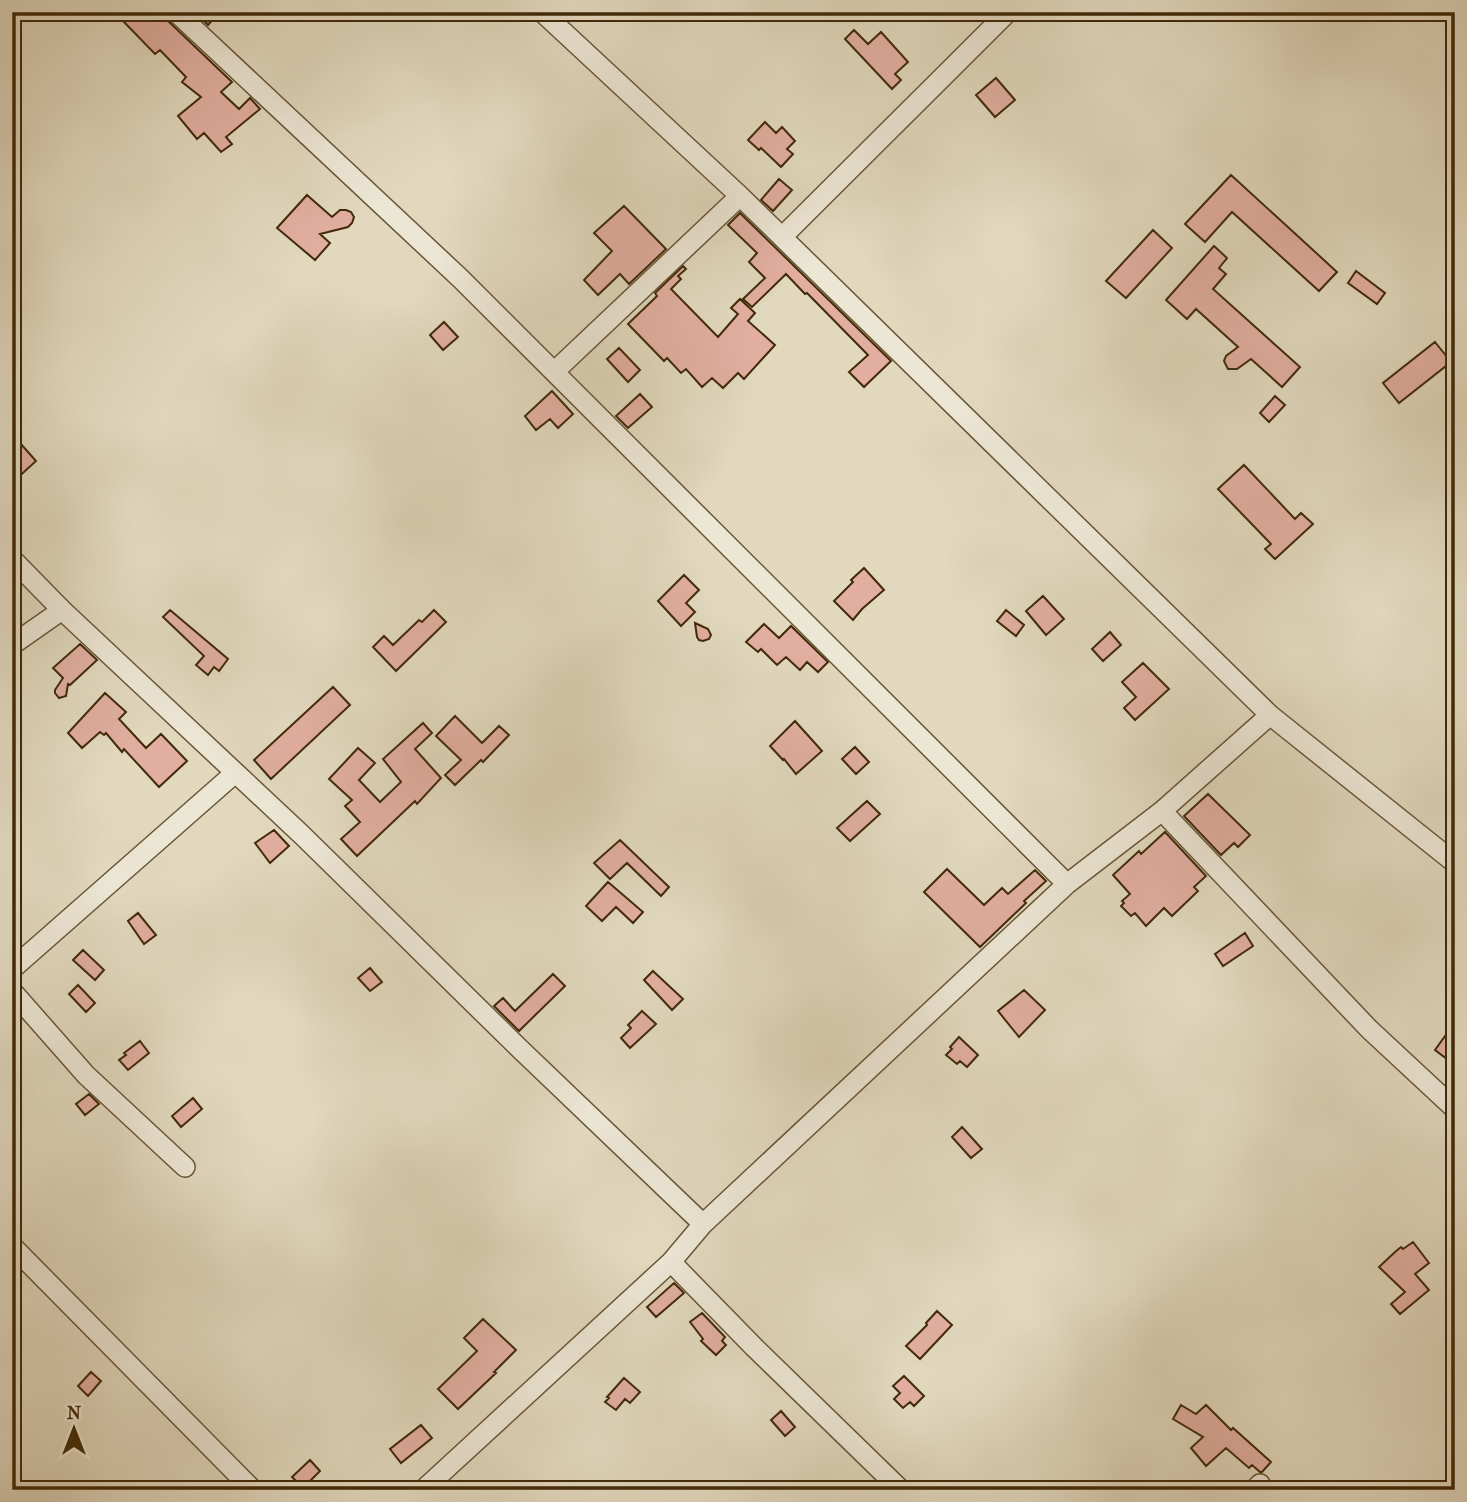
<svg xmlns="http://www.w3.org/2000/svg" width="1467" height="1502" font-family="'IM FELL French Canon',serif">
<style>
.building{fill:#e1aea1;stroke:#412a08;stroke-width:2}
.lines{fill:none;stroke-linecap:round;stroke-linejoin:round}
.street-casing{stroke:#695636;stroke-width:22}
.street{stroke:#ece6d5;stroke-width:19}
</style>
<rect width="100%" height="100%" fill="#e1d8be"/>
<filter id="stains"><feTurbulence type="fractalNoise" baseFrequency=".00286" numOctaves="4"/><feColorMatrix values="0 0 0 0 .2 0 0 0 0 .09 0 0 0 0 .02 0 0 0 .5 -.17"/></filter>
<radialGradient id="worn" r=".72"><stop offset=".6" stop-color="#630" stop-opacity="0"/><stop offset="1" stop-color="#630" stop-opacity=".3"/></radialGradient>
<path class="building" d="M 132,12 L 164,12 L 168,21 L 232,82 L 221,92 L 239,109 L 250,98 L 260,109 L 226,137 L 232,144 L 221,152 L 204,133 L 197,139 L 178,116 L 201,97 L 182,82 L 186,77 L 160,50 L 155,54 L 123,21 Z
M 201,12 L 208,12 L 214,18 L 208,25 L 198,15 Z
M 854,30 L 868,44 L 881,32 L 908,62 L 895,74 L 901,80 L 892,89 L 845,39 Z
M 996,78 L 1015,100 L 995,117 L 976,95 Z
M 765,122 L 776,133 L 782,127 L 795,141 L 787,149 L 793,154 L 781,167 L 761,148 L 759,150 L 748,140 Z
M 1231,175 L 1337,272 L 1319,291 L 1232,212 L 1205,242 L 1185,224 Z
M 779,179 L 792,190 L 773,211 L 761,200 Z
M 307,195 L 332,217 L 340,210 L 346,210 L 351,212 L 354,217 L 352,223 L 348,227 L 320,234 L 330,243 L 315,260 L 277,228 Z
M 624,206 L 666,249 L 629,284 L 620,274 L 598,295 L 584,280 L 612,251 L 594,233 Z
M 740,213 L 891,361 L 864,387 L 849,372 L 868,355 L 807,293 L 805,294 L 786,274 L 752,307 L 743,299 L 765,278 L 749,262 L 757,253 L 728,225 Z
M 1153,230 L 1172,248 L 1126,298 L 1106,281 Z
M 1214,246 L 1227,258 L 1219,268 L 1226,274 L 1213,289 L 1300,367 L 1282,387 L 1251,359 L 1237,369 L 1228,369 L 1224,361 L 1226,356 L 1238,347 L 1196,309 L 1187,319 L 1166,300 Z
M 683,266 L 686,269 L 678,276 L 681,279 L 671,289 L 718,337 L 738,314 L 731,308 L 740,299 L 755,313 L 748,321 L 775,345 L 744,379 L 738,373 L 723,388 L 712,378 L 702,387 L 686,369 L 681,373 L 667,358 L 664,361 L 628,324 L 657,296 L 655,293 Z
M 1356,271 L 1385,293 L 1377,304 L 1348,283 Z
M 444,322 L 458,337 L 443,350 L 430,335 Z
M 1435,342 L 1451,362 L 1399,403 L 1383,383 Z
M 619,348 L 640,370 L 628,382 L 607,359 Z
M 552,391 L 573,414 L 558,428 L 550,419 L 536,430 L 525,416 Z
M 640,394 L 652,407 L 628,428 L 616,416 Z
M 1275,396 L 1285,405 L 1269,422 L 1260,413 Z
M 12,434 L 36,461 L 12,483 Z
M 1244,465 L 1295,519 L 1301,513 L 1313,524 L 1275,559 L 1265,549 L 1271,544 L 1218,489 Z
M 864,568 L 884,590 L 862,609 L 853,620 L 834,601 L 853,582 L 851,580 Z
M 684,575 L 699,590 L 686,603 L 695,612 L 681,626 L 658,601 Z
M 1043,596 L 1064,619 L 1046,635 L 1026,611 Z
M 170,610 L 228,659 L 219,671 L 214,667 L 208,675 L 196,665 L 204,656 L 163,617 Z
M 434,610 L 446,622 L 396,671 L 373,647 L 384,636 L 393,645 L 419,620 L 422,622 Z
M 1006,610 L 1024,625 L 1016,636 L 997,621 Z
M 695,623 L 708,629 L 711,635 L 709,639 L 703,641 L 699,640 L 697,637 Z
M 764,624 L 779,638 L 791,626 L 828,662 L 818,672 L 807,662 L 800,670 L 786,657 L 777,665 L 761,649 L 758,652 L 746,642 Z
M 1110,632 L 1121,645 L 1103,661 L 1092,649 Z
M 80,644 L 97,660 L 70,685 L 68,684 L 66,696 L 59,698 L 55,693 L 55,690 L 63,678 L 53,668 Z
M 1143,663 L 1169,689 L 1135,720 L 1124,708 L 1136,697 L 1122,682 Z
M 333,687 L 350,705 L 271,779 L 254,760 Z
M 105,693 L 126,712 L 119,719 L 146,748 L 161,734 L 187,761 L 159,787 L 124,749 L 122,752 L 106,733 L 104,735 L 100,732 L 82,748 L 68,733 Z
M 455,716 L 482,743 L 499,726 L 509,735 L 483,762 L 481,760 L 455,785 L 445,775 L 461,760 L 436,736 Z
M 795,721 L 822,751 L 796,774 L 784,759 L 783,760 L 770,746 Z
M 423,723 L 432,733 L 415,749 L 441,778 L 417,804 L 415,801 L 357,856 L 341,839 L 360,822 L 345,806 L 352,800 L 329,779 L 358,748 L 375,763 L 359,780 L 380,802 L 401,782 L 383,759 Z
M 855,747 L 869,762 L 856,774 L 842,759 Z
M 1208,794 L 1250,835 L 1238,847 L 1234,843 L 1221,855 L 1184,816 Z
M 867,801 L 880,814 L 850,841 L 837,828 Z
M 274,830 L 289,846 L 270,863 L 255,843 Z
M 1165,832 L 1206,876 L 1194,887 L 1198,891 L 1172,916 L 1164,908 L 1146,926 L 1135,913 L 1131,916 L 1121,906 L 1124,903 L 1122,901 L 1130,894 L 1113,875 L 1139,851 L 1141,854 Z
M 620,840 L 669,887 L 661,896 L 627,863 L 610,879 L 594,863 Z
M 947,869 L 984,905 L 1002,888 L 1008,894 L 1035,870 L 1046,881 L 1024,901 L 1026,903 L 980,947 L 924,892 Z
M 608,882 L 643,912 L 633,923 L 616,907 L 602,921 L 586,906 Z
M 138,913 L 156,935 L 144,944 L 128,921 Z
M 1245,933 L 1253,946 L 1223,966 L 1215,954 Z
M 83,950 L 104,970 L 95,980 L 73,960 Z
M 370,968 L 382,982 L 370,991 L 358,978 Z
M 653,971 L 683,999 L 672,1010 L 644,980 Z
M 553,974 L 565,986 L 519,1031 L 494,1006 L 503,998 L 515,1011 Z
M 78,985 L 95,1003 L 86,1012 L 69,994 Z
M 1024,990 L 1045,1010 L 1019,1037 L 998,1011 Z
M 642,1011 L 656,1024 L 630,1048 L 621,1038 L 631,1028 L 628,1025 Z
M 1455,1022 L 1455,1048 L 1447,1059 L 1435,1050 Z
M 959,1037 L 978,1055 L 967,1067 L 960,1061 L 957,1064 L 946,1055 L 952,1049 L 950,1047 Z
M 140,1041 L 149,1053 L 128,1070 L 119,1060 L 126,1055 L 124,1053 Z
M 89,1094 L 99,1104 L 85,1115 L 76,1104 Z
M 193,1098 L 202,1109 L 181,1127 L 172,1116 Z
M 962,1127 L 982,1149 L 971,1158 L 952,1137 Z
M 1413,1242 L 1429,1263 L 1415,1274 L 1429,1290 L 1400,1314 L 1391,1304 L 1405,1292 L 1379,1267 L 1395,1252 L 1401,1247 L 1403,1249 Z
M 674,1283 L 684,1293 L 656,1317 L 647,1307 Z
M 937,1311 L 952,1325 L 920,1359 L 906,1346 L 927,1325 L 926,1323 Z
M 702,1313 L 725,1337 L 722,1341 L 726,1345 L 716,1355 L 701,1341 L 703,1339 L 690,1322 Z
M 483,1319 L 516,1350 L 494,1372 L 496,1373 L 458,1409 L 438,1389 L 477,1351 L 464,1338 Z
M 91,1372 L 101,1381 L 88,1396 L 78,1386 Z
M 904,1376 L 924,1396 L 914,1406 L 910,1402 L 903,1408 L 894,1399 L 900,1393 L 893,1386 Z
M 624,1378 L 640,1392 L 630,1403 L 625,1399 L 616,1410 L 605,1402 L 609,1398 L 607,1397 Z
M 1181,1405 L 1196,1414 L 1206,1405 L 1231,1430 L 1233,1428 L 1271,1462 L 1262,1472 L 1260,1472 L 1252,1465 L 1249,1468 L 1226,1448 L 1206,1466 L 1191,1448 L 1203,1437 L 1173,1419 Z
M 781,1411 L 795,1427 L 785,1436 L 771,1420 Z
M 421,1425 L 432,1438 L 401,1463 L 390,1449 Z
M 310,1460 L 320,1471 L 303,1488 L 292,1477 Z"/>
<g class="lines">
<g class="street-casing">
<path id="street" d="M 176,12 L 461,279 L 1067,884
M 782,237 L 1008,12
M 555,371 L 740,196
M 12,559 L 62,610 L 302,835 L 520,1049 L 703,1224
M 12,645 L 62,610
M 1270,715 L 1455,863
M 1162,811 L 1369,1029 L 1455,1109
M 12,969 L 235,773
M 12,991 L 86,1075 L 185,1167
M 12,1246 L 253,1490
M 671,1262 L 754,1347 L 901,1490
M 423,1490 L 671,1262 L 703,1224 L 1067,884 L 1162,811 L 1270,715 L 740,196 L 542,12
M 1254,1490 L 1260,1484"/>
</g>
<use href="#street" class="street"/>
</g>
<rect width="1467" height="1502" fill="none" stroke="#e1d8be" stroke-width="42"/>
<rect x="14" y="14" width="1439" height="1474" fill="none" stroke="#412a08" stroke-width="3.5"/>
<rect x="21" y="21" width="1425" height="1460" fill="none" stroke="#412a08" stroke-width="2"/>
<g transform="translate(74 1429)" stroke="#ece6d5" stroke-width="5" paint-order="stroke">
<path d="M0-5L12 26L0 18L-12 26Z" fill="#412a08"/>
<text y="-10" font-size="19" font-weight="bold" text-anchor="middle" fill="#412a08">N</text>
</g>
<rect width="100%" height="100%" filter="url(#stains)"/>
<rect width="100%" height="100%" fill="url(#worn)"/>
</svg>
